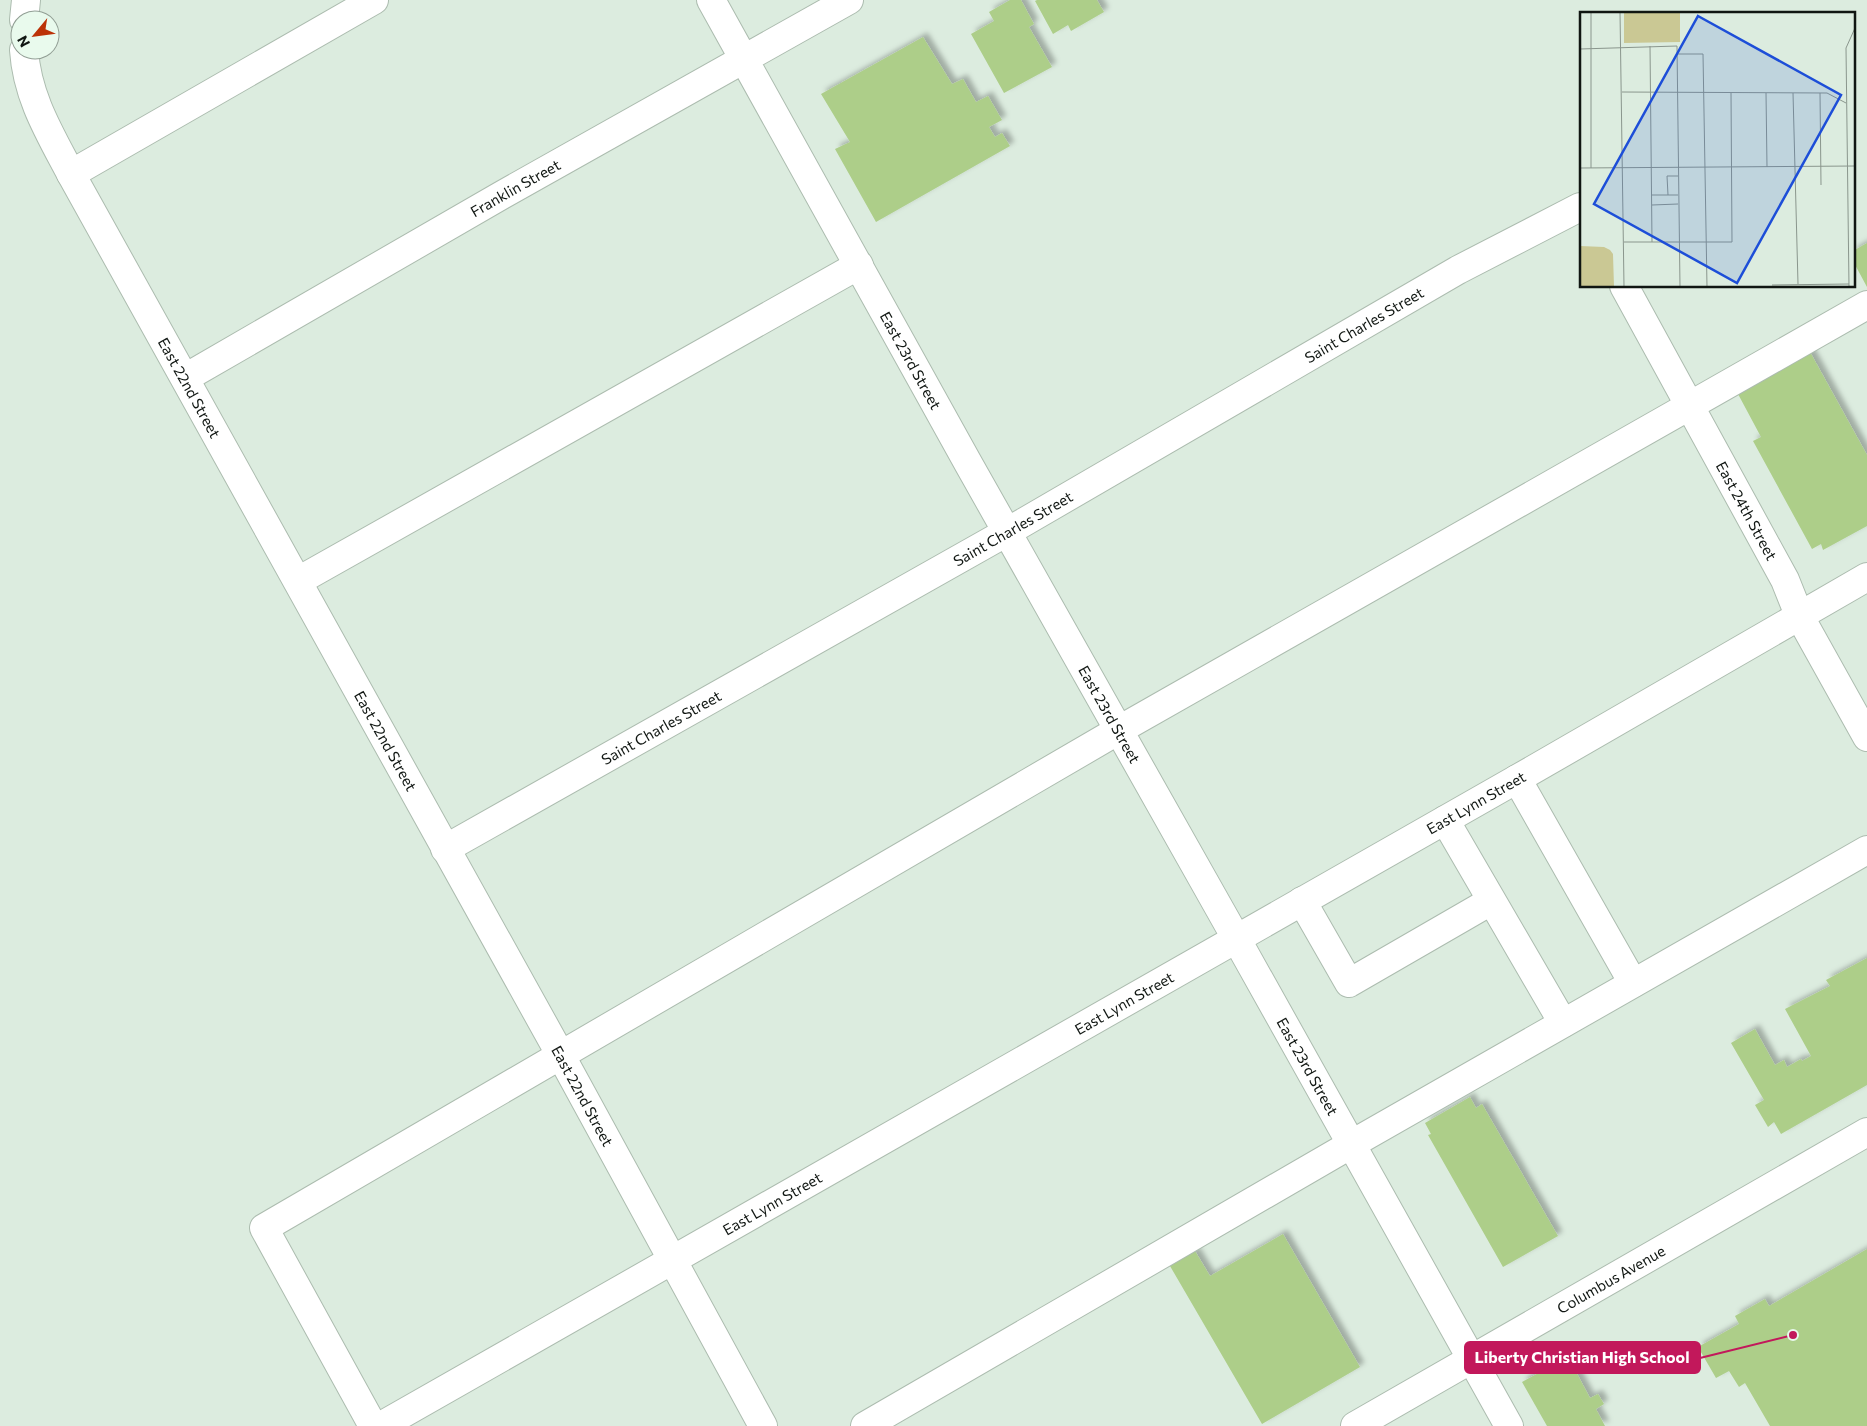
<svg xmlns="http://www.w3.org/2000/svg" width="1867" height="1426" font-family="Commissioner,sans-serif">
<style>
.building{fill:#adce89;filter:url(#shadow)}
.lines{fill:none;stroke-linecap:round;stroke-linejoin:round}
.minor-casing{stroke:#acbcaf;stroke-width:30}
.minor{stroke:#fff;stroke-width:28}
.labels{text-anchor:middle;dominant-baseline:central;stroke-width:4;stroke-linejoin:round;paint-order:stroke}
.street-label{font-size:15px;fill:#101612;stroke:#e9faed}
.inset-road{fill:none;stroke:#8a968d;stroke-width:1}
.view{fill:#1d4ed8;fill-opacity:0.15;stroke:#1d4ed8;stroke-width:2.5}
.inset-edge{fill:none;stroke:#101612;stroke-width:2.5}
.leader{fill:none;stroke:#c2185b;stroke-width:2}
.callout-dot{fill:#c2185b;stroke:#e9faed;stroke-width:2}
.callout{fill:#c2185b;stroke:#c2185b;stroke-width:2}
.callout-label{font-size:16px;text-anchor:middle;font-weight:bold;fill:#fff}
</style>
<defs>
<filter id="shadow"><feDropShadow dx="4.5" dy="-4.5" stdDeviation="2.5" flood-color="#0004"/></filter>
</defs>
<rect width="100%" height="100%" fill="#dcecdf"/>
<path class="building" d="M 1010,0 L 1021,0 L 1034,24 L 1029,27 L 1052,67 L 1004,93 L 971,34 L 994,21 L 989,12 Z
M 1037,0 L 1097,0 L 1104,12 L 1071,31 L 1068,25 L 1053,34 L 1035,1 Z
M 923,37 L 952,84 L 963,79 L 976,102 L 988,96 L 1002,120 L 989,127 L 995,137 L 1002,133 L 1010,146 L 876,222 L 835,149 L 850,142 L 821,94 Z
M 1867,243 L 1867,287 L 1853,261 L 1853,251 Z
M 1810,352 L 1867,455 L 1867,526 L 1823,550 L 1821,544 L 1812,549 L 1753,441 L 1761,437 L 1738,394 L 1783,369 L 1781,365 Z
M 1867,958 L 1867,1085 L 1781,1134 L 1774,1122 L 1768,1127 L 1755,1105 L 1764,1100 L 1731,1043 L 1755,1029 L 1775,1065 L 1784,1060 L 1787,1067 L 1801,1059 L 1802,1061 L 1811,1056 L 1785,1009 L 1830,986 L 1826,980 Z
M 1470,1097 L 1476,1108 L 1482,1104 L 1558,1236 L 1503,1267 L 1428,1135 L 1431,1134 L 1425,1123 Z
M 1283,1234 L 1360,1367 L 1262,1424 L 1170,1266 L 1195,1251 L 1210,1276 Z
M 1867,1249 L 1867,1426 L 1770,1426 L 1745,1383 L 1739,1387 L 1729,1371 L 1716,1378 L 1698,1347 L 1739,1324 L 1735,1316 L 1765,1299 L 1769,1306 Z
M 1568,1357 L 1590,1398 L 1598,1394 L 1604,1404 L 1596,1409 L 1605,1426 L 1547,1426 L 1522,1382 Z"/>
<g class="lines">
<g class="minor-casing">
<g id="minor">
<path id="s1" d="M 711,0 L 968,463 L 1236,938 L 1509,1426"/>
<path d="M 24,20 L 26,0"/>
<path id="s2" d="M 24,50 C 27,97 50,134 71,174 L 560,1054 L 763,1426"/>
<path d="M 71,174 L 374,0"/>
<path id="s3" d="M 1624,286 L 1785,580 L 1799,615 L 1867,737"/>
<path id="s4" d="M 185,378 L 502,195 L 849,0"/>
<path d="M 298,581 L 859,265"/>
<path d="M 1517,779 L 1633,983"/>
<path d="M 1445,820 L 1563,1023"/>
<path id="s5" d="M 445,849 L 1007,532 L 1458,270 L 1580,207 L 1581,209"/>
<path d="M 1302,901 L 1349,983 L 1491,901"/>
<path d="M 373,1426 L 264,1228 L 1119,730 L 1867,305"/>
<path id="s6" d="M 381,1426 L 1517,779 L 1867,577"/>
<path d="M 865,1426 L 1350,1145 L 1867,850"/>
<path id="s7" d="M 1355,1426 L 1867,1132"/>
</g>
</g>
<use href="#minor" class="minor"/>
</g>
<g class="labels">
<g class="street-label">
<text stroke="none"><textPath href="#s4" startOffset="381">Franklin Street</textPath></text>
<text stroke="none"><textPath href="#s5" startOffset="1058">Saint Charles Street</textPath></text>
<text stroke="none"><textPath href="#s1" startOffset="412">East 23rd Street</textPath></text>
<text stroke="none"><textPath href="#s2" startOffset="378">East 22nd Street</textPath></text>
<text stroke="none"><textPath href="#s3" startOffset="256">East 24th Street</textPath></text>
<text stroke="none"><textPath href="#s5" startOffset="652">Saint Charles Street</textPath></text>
<text stroke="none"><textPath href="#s1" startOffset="818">East 23rd Street</textPath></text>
<text stroke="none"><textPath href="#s5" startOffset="248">Saint Charles Street</textPath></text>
<text stroke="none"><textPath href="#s2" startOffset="782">East 22nd Street</textPath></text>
<text stroke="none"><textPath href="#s6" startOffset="1260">East Lynn Street</textPath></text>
<text stroke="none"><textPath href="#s6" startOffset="855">East Lynn Street</textPath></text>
<text stroke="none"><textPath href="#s1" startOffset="1222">East 23rd Street</textPath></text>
<text stroke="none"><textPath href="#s2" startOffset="1188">East 22nd Street</textPath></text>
<text stroke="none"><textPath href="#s6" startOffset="450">East Lynn Street</textPath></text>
<text stroke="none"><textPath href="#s7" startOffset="295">Columbus Avenue</textPath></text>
</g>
</g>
<g transform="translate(1580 12)">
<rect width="275" height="275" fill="#dcecdf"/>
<path d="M 44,0 L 100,0 L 100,30 L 44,31 Z" fill="#cac894"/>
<path d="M 0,234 L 24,235 L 30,238 L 33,242 L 34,275 L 0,275 Z" fill="#cac894"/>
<path class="inset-road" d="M 11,0 L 11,156M 40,0 L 44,275M 70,34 L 72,230M 0,37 L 97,34 L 100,275M 97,42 L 123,42 L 127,275M 42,80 L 247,81 L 266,91M 186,81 L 187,155M 213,81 L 218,272M 240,81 L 241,173M 0,156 L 275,154M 71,183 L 98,183M 88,183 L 87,164 L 98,164M 72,193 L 98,192M 44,230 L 152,230 L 151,81M 192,273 L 269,272M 269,275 L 266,36 L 275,16"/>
<path class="view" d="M 118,4 L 261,83 L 157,271 L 14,192 Z"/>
<rect width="275" height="275" class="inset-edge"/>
</g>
<path class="leader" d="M1793 1335L1700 1358"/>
<circle class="callout-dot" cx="1793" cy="1335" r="5"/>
<rect class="callout" x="1465" y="1342" width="235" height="31" rx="5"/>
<g class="callout-label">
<text x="1582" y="1363">Liberty Christian High School</text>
</g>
<g transform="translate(35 35) rotate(241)"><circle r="24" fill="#e9faed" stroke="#929f95"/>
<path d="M0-4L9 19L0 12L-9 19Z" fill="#bc3207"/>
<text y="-8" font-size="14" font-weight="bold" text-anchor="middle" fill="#101612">N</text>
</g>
</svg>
